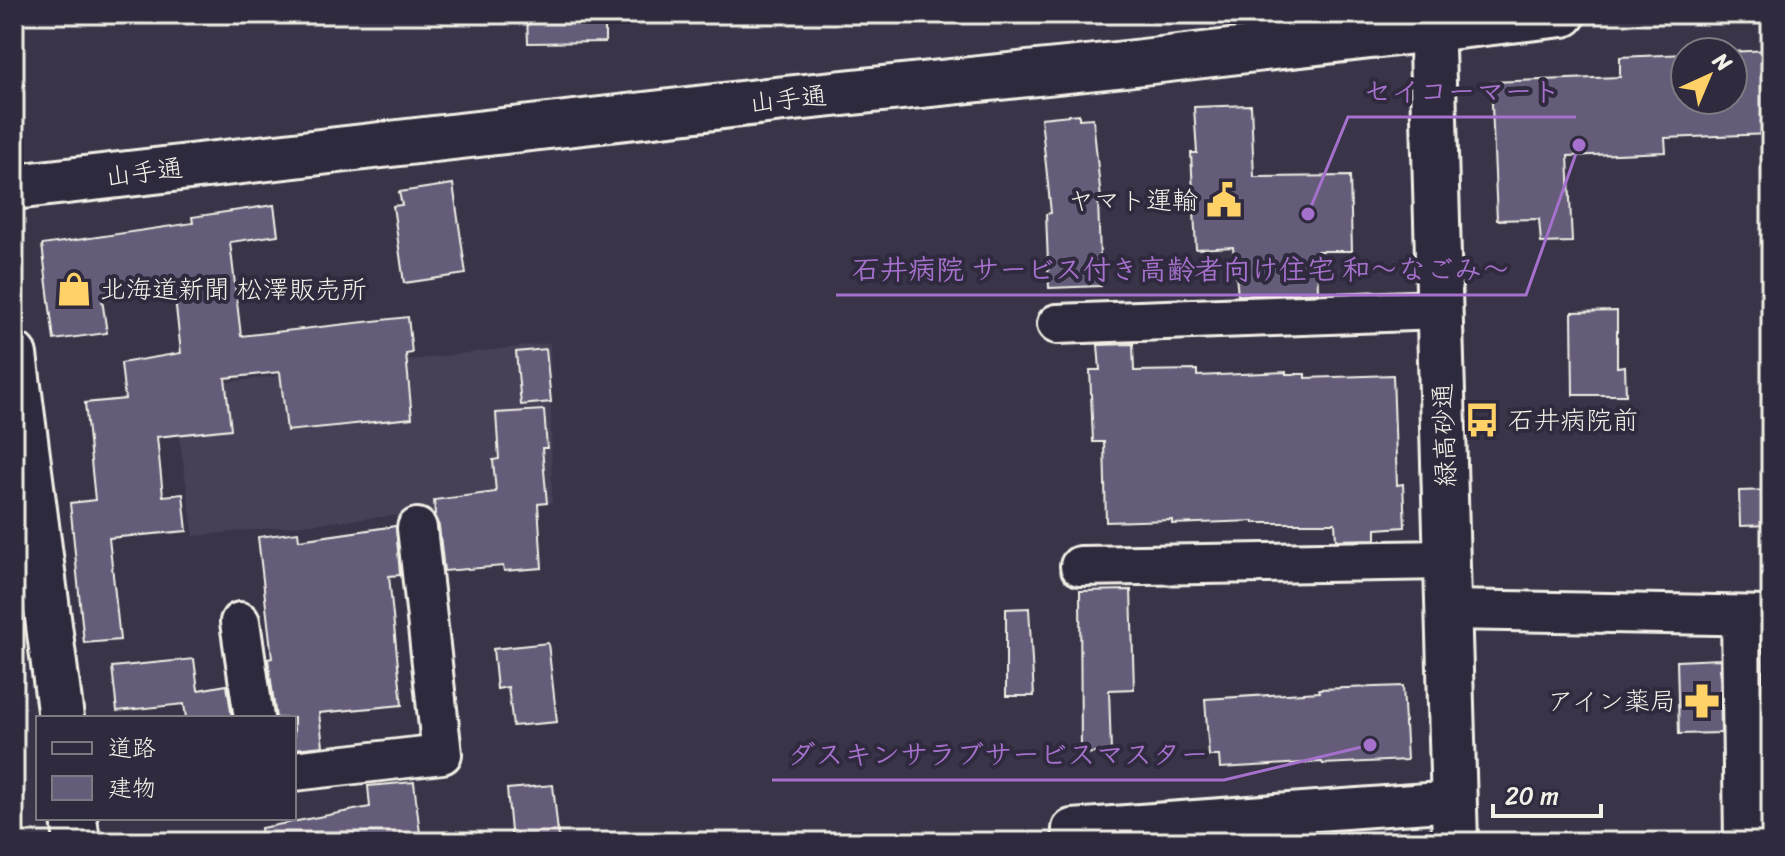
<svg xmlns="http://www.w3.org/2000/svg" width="1785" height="856" font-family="Sriracha,'Klee One',sans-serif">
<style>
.built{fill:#474057}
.building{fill:#655c79;stroke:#f4f1e8;stroke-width:2}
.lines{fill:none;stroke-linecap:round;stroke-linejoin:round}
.minor-casing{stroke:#f4f1e8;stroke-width:44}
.tertiary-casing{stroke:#f4f1e8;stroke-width:50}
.minor{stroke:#2f2a3d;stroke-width:38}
.tertiary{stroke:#2f2a3d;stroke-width:44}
.labels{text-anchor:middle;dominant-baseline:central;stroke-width:8;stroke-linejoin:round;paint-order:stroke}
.street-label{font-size:26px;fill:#f4f1e8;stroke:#2f2a3d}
.poi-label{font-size:26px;fill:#f4f1e8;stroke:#2f2a3d;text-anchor:end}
.leader{fill:none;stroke:#a571cd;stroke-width:3}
.callout-dot{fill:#a571cd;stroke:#2f2a3d;stroke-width:3}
.callout-label{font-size:28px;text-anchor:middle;font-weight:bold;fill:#a571cd;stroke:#2f2a3d;stroke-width:8;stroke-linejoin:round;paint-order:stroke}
</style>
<rect width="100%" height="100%" fill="#3a3449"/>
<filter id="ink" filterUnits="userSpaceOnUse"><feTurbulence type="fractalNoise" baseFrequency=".0125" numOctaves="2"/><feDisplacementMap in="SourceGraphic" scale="16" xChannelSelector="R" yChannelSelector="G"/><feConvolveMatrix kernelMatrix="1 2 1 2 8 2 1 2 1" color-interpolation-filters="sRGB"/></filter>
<g filter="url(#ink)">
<path class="built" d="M 550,343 L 552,503 L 433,516 L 432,512 L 420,513 L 194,536 L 172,389 Z"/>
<path class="building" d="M 527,14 L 605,14 L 605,42 L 528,43 Z
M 1771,50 L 1771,134 L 1665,138 L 1666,152 L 1568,156 L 1572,242 L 1541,243 L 1539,219 L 1497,220 L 1491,82 L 1620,77 L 1620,57 L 1685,54 L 1685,100 L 1733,100 L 1733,52 L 1727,52 Z
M 1251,105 L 1254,177 L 1350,176 L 1352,251 L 1317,251 L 1318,292 L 1238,295 L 1233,247 L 1196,249 L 1191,153 L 1197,153 L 1194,107 Z
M 1079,114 L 1079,119 L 1093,118 L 1101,199 L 1098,200 L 1101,286 L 1049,288 L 1046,214 L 1051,213 L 1041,118 Z
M 453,184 L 466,274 L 404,283 L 393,206 L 402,205 L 399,192 Z
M 274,205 L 278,235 L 230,242 L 241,336 L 408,317 L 412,353 L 406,354 L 412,418 L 287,431 L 280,372 L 225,378 L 231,429 L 157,437 L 163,496 L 183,494 L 187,531 L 109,538 L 120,640 L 84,643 L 70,503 L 95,500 L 85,403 L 125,399 L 121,363 L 181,353 L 174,289 L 102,299 L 107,333 L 54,340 L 42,245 L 193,223 L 192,217 Z
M 1617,311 L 1617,367 L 1625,366 L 1626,395 L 1573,395 L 1572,312 Z
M 1133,344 L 1134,371 L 1197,370 L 1197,376 L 1286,372 L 1286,374 L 1305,374 L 1305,378 L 1393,375 L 1397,485 L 1403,484 L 1405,527 L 1376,529 L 1376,539 L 1336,540 L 1335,523 L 1254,523 L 1254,521 L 1172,524 L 1172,520 L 1106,522 L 1104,442 L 1093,442 L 1090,370 L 1100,370 L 1098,345 Z
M 546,349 L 551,402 L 521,405 L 516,352 Z
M 544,410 L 547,448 L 542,448 L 547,503 L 538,504 L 542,568 L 504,571 L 503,566 L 444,571 L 439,526 L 433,514 L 435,514 L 434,500 L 496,492 L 493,460 L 499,459 L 496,413 Z
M 1771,490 L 1771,525 L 1740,526 L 1739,491 Z
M 396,526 L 400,575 L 389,576 L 402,705 L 319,713 L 323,746 L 294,749 L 294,718 L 276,718 L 268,659 L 272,658 L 258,537 L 298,532 L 299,540 Z
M 1131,590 L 1134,689 L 1109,690 L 1111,752 L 1081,754 L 1080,591 Z
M 1029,608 L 1034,696 L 1006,696 L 1006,609 Z
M 548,643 L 557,722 L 513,726 L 508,687 L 497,689 L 493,649 Z
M 194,659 L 198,690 L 227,685 L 232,718 L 186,718 L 184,704 L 117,711 L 112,667 Z
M 1720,659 L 1721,733 L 1679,734 L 1677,661 Z
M 1403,686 L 1407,760 L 1323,764 L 1322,762 L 1220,768 L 1219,756 L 1209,756 L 1205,699 L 1320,692 L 1319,689 Z
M 414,782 L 421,842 L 262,842 L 261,828 L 370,807 L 368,786 Z
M 553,785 L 559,842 L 512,842 L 507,789 Z"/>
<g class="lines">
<g class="minor-casing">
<path id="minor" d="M 1057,324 L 1440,310
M 1080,566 L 1448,560
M 1449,610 L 1771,616
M 1741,616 L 1744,842
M 240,622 L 254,718
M 294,771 L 442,754 L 417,528
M 1072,829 L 1454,801"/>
</g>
<g class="tertiary-casing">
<path id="tertiary" d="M 1431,14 L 1455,842
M 14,187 L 775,100 L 1125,64 L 1563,14
M 14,355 L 61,718
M 74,818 L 77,842"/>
</g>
<use href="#minor" class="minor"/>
<use href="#tertiary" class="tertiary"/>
</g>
</g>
<defs>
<g id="civic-bare" transform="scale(2.76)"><path d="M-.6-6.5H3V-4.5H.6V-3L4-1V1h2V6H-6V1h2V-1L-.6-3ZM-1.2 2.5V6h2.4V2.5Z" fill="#ffd166" stroke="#2f2a3d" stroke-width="2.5" paint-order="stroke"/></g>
<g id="shop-bare" transform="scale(2.76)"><path d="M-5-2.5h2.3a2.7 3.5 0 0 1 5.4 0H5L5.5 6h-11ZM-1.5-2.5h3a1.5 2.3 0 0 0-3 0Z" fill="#ffd166" stroke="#2f2a3d" stroke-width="2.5" paint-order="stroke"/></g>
<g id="bus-bare" transform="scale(2.76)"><path d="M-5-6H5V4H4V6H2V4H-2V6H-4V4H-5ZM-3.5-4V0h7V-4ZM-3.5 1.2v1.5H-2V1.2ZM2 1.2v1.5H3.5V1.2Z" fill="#ffd166" stroke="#2f2a3d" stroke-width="2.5" paint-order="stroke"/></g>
<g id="pharmacy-bare" transform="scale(2.76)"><path d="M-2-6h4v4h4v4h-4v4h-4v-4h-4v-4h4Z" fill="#ffd166" stroke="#2f2a3d" stroke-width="2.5" paint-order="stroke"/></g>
</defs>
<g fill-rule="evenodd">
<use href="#civic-bare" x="1224" y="200"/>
<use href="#shop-bare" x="74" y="289"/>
<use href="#bus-bare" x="1482" y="420"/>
<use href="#pharmacy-bare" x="1702" y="701"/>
</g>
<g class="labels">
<g class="street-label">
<text transform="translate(788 99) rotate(-6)">山手通</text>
<text transform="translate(144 172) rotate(-7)">山手通</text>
<text transform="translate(1444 435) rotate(-92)">緑高砂通</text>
</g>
<g class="poi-label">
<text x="1198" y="200">ヤマト運輸</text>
<text x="100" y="289" text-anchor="start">北海道新聞 松澤販売所</text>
<text x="1508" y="420" text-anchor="start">石井病院前</text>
<text x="1676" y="701">アイン薬局</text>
</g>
</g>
<path class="leader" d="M1308 214L1348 117H1576M1579 145L1526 295H836M1370 745L1224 780H772"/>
<g class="callout-dot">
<circle cx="1308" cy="214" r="8"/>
<circle cx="1579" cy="145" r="8"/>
<circle cx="1370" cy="745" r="8"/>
</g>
<g class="callout-label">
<text x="1462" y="101">セイコーマート</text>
<text x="1181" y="279">石井病院 サービス付き高齢者向け住宅 和～なごみ～</text>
<text x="998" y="764">ダスキンサラブサービスマスター</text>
</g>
<rect width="1785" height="856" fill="none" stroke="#2f2a3d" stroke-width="48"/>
<rect x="24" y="24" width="1737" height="808" fill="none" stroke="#f4f1e8" stroke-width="3" filter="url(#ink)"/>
<rect x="36" y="716" width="260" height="104" fill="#2f2a3d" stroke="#7e7a81" stroke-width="2"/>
<rect x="52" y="742" width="40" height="12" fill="#2f2a3d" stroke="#7e7a81" stroke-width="2"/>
<text x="108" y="756" font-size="24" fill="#f4f1e8">道路</text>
<rect x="52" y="776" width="40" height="24" fill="#655c79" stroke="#7e7a81" stroke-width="2"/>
<text x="108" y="796" font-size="24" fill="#f4f1e8">建物</text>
<g transform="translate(1709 76) rotate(44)"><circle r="38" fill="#2f2a3d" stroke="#7e7a81" stroke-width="2"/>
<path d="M0-6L14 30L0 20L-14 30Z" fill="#ffd166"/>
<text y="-12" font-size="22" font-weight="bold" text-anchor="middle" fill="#f4f1e8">N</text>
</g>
<path d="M1493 804v12h108v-12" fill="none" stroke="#f4f1e8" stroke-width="4"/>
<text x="1505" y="804" font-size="24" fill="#f4f1e8" stroke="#2f2a3d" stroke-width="6" paint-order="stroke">20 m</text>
</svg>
